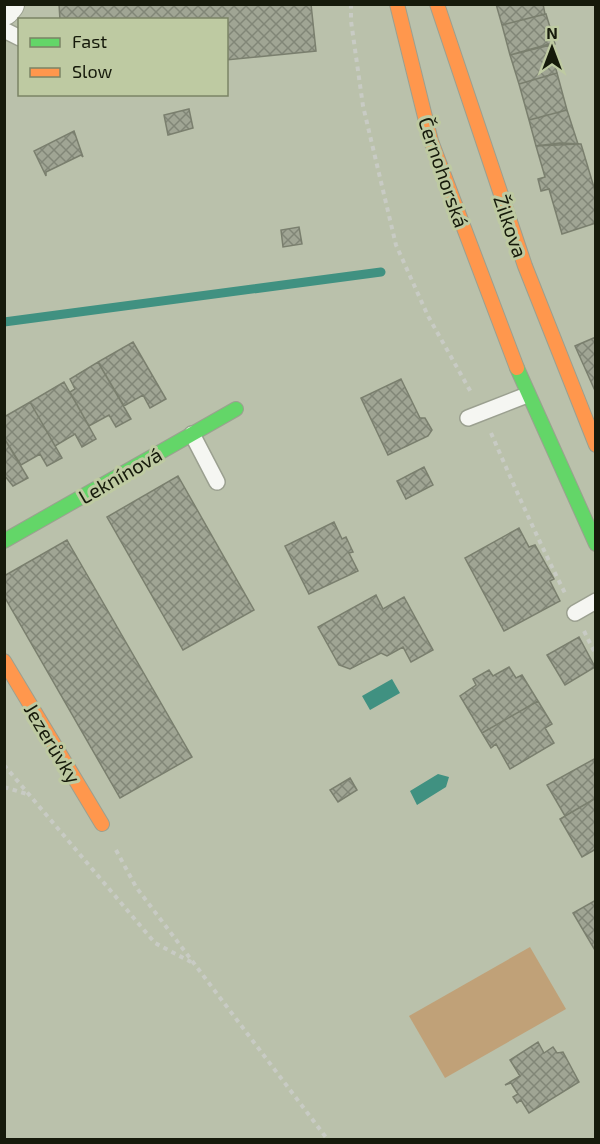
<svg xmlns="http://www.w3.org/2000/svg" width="600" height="1144" font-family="'Exo 2',sans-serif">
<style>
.green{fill:#c0a178}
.water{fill:#409181}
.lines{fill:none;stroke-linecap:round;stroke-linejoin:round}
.stream{stroke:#409181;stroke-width:9}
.building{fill:url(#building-cross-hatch);stroke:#7a7f6e;stroke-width:1.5}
.lane-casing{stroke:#9ba090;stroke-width:18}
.street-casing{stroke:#9ba090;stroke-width:34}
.fast-casing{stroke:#9ba090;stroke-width:16}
.slow-casing{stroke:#9ba090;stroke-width:16}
.path{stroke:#c8cbc4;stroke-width:4;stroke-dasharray:4.5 4.5;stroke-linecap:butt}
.lane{stroke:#f5f6f2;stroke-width:15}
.street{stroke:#f5f6f2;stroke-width:32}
.fast{stroke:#63d668;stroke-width:14}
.slow{stroke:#ff974d;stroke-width:14}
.labels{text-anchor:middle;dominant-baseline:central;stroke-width:6;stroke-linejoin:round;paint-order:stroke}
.street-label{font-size:20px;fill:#161a0b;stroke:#becaa2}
</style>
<defs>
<pattern id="building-cross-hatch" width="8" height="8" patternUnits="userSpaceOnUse" patternTransform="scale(1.5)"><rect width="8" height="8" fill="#a0a594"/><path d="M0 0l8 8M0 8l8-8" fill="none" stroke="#818677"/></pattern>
</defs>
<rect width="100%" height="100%" fill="#bac1ab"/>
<path class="green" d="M 530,947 L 566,1009 L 445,1078 L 409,1016 Z"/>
<path class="water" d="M 392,679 L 400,693 L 370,710 L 362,696 Z
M 438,774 L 449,777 L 446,787 L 417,805 L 410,791 Z"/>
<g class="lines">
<path class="stream" d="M 4,322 L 381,272"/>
</g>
<path class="building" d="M 59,4 L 311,4 L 316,51 L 226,60 L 226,20 L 60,20 Z
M 496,4 L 543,4 L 545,14 L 502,25 Z
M 546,14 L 555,44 L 510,55 L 502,25 Z
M 549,44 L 557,73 L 519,84 L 510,55 Z
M 557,73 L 567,110 L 529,120 L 519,84 Z
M 189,109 L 193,128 L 168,135 L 164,115 Z
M 567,110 L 578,144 L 536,146 L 529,120 Z
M 74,131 L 83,157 L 81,155 L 46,172 L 46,176 L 34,151 Z
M 560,143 L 581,144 L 596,194 L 596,223 L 562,234 L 549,189 L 541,191 L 538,179 L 545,177 L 536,146 Z
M 299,227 L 302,244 L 283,247 L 281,230 Z
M 596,337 L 596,393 L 575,346 Z
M 133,342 L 166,399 L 150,408 L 143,395 L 124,406 L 98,362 Z
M 98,362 L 131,419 L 116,427 L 109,415 L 89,426 L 70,392 L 75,389 L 70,379 Z
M 401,379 L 420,418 L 425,418 L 432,430 L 428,436 L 388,455 L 361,398 Z
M 64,382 L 96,439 L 82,447 L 75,434 L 55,446 L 30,402 Z
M 30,402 L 62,458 L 47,466 L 40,454 L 21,465 L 4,438 L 4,417 Z
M 4,438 L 28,478 L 13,486 L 4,475 Z
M 424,467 L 433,485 L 406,499 L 397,481 Z
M 178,476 L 254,610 L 183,650 L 107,517 Z
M 334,522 L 342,539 L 346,537 L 353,552 L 349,553 L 358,571 L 309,594 L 285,546 Z
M 519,528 L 529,547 L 535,545 L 554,579 L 550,581 L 560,601 L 504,631 L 465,558 Z
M 67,540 L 192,757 L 120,798 L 4,596 L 4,576 Z
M 376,595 L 383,609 L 404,597 L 433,650 L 411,662 L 403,647 L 387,656 L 381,653 L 350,669 L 339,665 L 318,627 Z
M 579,637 L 595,667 L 565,685 L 547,655 Z
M 509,667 L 516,678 L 522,675 L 538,701 L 482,733 L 460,696 L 476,685 L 473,679 L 489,670 L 493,676 Z
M 538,701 L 552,724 L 545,728 L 554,743 L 510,769 L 496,744 L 491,748 L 482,733 Z
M 596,758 L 596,798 L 565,816 L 547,785 Z
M 350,778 L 357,790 L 338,802 L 330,790 Z
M 596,798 L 596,849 L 582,857 L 560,819 Z
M 596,900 L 596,952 L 573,913 Z
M 538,1042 L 544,1053 L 553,1047 L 557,1053 L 563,1052 L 579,1082 L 529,1113 L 521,1100 L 517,1103 L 513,1097 L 518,1094 L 511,1083 L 505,1085 L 520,1076 L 510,1060 Z"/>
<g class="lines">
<g class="lane-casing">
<path id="lane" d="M 4,30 L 20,38
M 468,418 L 527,395
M 192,434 L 217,482
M 575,613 L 596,601"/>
</g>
<g class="street-casing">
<path id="street" d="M 4,9 L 8,4"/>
</g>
<g class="fast-casing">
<path id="fast" d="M 517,368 L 596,544
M 4,541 L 236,409"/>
</g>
<g class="slow-casing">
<path id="slow" d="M 397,4 L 431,141 L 517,368
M 437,4 L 525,266 L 596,445
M 4,661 L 102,824"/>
</g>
<path class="path" d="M 351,4 L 351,21 L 363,106 L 396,245 L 428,316 L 472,394
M 491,433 C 515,488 539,542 566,595
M 584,631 L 596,655
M 4,765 L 155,943 L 191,962
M 4,787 L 27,794
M 116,850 L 136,887 L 328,1140"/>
<use href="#lane" class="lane"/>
<use href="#street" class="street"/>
<use href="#fast" class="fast"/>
<use href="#slow" class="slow"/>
</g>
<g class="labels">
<g class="street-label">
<text transform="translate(444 172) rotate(71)">Černohorská</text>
<text transform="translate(511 226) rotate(71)">Žilkova</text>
<text transform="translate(120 475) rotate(-30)">Leknínová</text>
<text transform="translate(53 743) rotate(59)">Jezerůvky</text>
</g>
</g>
<rect width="600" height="1144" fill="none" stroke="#161a0b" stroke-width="12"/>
<rect x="18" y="18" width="210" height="78" fill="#becaa2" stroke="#7b8466" stroke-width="1.5"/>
<rect x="30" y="38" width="30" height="9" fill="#63d668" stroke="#7b8466" stroke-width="1.5"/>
<text x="72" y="48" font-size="18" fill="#161a0b">Fast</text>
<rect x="30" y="68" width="30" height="9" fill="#ff974d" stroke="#7b8466" stroke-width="1.5"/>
<text x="72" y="78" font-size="18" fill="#161a0b">Slow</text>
<g transform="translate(552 48)" stroke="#becaa2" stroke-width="4.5" paint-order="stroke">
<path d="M0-4.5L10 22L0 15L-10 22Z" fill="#161a0b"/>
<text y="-9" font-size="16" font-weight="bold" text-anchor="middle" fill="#161a0b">N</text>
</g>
</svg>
